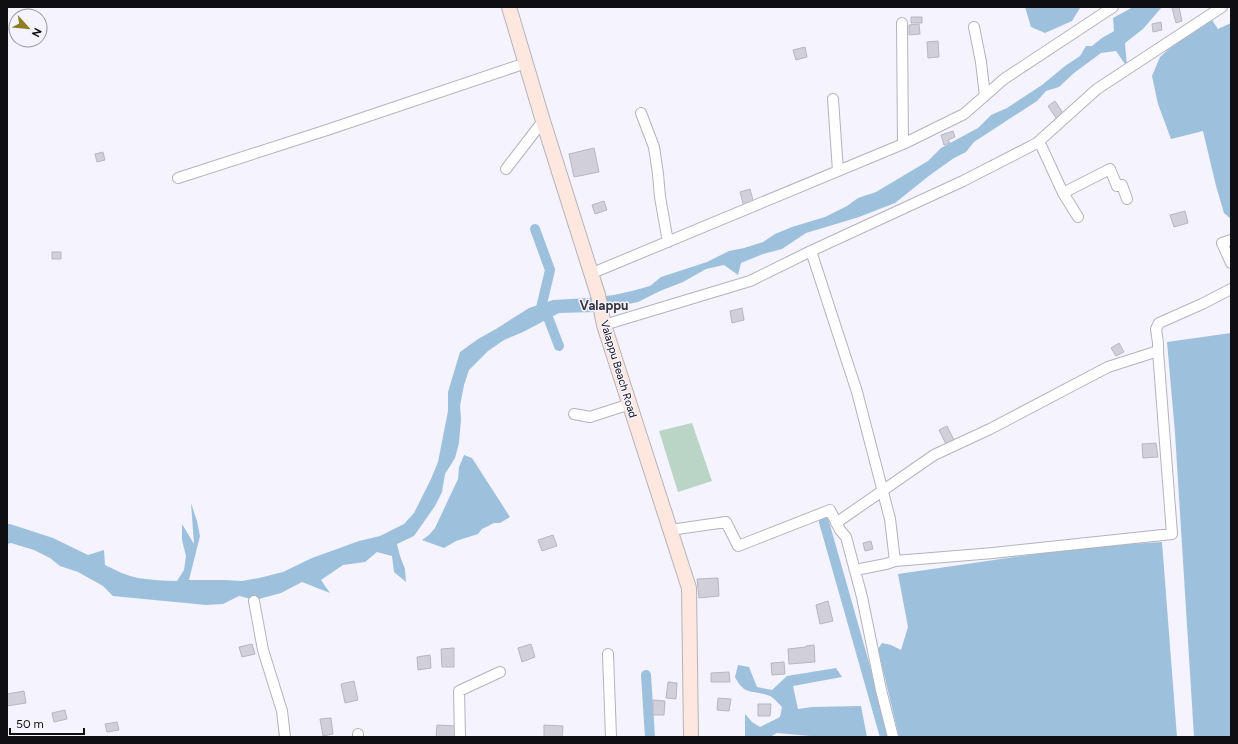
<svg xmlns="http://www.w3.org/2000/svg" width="1238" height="744" font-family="Figtree,sans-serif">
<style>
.green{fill:#bad5c6}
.water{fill:#9dc1dd}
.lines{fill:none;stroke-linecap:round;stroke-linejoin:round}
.canal{stroke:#9dc1dd;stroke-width:10}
.building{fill:#d1d0da;stroke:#b8b7c1}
.minor-casing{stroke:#b4b3bd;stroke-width:12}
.secondary-casing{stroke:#b4b3bd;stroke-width:16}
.minor{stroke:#fff;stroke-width:10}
.secondary{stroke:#fee7df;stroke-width:14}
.labels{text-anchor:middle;stroke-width:3;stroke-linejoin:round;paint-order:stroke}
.street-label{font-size:11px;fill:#0f0e12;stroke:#f4f3fe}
.quarter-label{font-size:13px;font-weight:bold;fill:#393840;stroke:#f4f3fe}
</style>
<rect width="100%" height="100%" fill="#f4f3fe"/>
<path class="green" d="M 692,423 L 712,481 L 678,492 L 659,431 Z"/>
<path class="water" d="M 1025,7 L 1080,7 L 1080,8 L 1072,21 L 1045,33 L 1031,27 Z
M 1133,7 L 1162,7 L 1143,29 L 1125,43 L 1127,67 L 1116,51 L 1101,53 L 1074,73 L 1059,87 L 1046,91 L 1037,101 L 974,142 L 966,152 L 954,158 L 930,175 L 895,203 L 859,217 L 806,233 L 782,249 L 763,254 L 741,263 L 738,275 L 724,265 L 706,269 L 683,282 L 660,291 L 638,302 L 610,308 L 595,312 L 559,313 L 523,332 L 504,340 L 488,351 L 469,370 L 464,385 L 460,406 L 461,419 L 459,443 L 455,458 L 445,474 L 442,492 L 435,506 L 414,536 L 397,544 L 400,556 L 405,569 L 406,582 L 394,572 L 392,556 L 377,552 L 365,562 L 343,565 L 321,580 L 330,593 L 302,582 L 281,593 L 255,600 L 239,596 L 223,604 L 206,605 L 113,596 L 103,586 L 78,572 L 60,566 L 50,558 L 34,550 L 11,543 L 7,544 L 7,524 L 10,524 L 53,538 L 88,555 L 104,550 L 105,565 C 115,570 127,576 138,578 C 151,580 164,581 177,581 L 184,570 L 186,556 L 182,540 L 182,524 L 194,544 L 191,503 L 197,521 L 200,536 L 189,580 L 224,580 L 242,581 L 259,578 L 283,572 L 312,558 L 359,541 L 380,536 L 404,524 L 414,513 L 431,479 L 438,462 L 448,411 L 448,392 L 460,352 L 478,339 L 496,329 L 529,308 L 553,300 L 589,298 L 614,295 L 632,291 L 650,286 L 661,277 L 707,262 L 729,251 L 744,248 L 763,242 L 775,234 L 792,227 L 825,217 L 847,206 L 858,198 L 876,192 L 928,161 L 941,148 L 978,128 L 991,115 L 1007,108 L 1042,85 L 1065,66 L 1080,56 L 1086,46 L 1092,46 L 1102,38 L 1114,31 L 1113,18 Z
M 1210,17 L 1218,29 L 1231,23 L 1231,219 L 1224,213 L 1216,186 L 1203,131 L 1171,139 L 1158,104 L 1152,76 L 1160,57 L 1171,47 Z
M 1231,333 L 1231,737 L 1194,737 L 1175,433 L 1167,342 Z
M 464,455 L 472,458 L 510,517 L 500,523 L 494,523 L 482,529 L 478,534 L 456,541 L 444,548 L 422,540 L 429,535 L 435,528 L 458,479 L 459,467 Z
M 1162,542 L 1177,737 L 899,737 L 878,649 L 882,643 L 891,645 L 901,650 L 908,627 L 898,574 L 1084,547 Z
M 738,665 L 749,667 L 757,687 L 772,690 L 787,676 L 836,668 L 842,677 L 793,686 L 798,709 L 812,707 L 861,706 L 867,737 L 810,737 L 810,736 L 777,733 L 770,737 L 745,737 L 745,714 L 752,722 L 760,727 L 780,717 L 782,707 C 779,704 774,698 770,696 C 753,689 745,697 735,677 Z"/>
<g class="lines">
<path class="canal" d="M 535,229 L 550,270 L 541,308 L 535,313
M 544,307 L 559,346
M 824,522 L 885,737
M 646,675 L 650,737"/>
</g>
<path class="building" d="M 1176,7 L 1179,7 L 1182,21 L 1176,23 L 1172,8 Z
M 911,17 L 922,17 L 922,23 L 911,23 Z
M 1161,22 L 1162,30 L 1153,32 L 1152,24 Z
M 919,24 L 920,34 L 909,35 L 909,25 Z
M 938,41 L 939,57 L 928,58 L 927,42 Z
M 805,47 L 807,57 L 796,60 L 793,50 Z
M 1055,101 L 1065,116 L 1058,121 L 1048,106 Z
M 953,131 L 955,137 L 948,140 L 950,143 L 944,145 L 941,135 Z
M 594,148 L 599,172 L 574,177 L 569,154 Z
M 103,152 L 105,160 L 97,162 L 95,154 Z
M 750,189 L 754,204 L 744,207 L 740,192 Z
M 604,201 L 607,210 L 595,214 L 592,205 Z
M 1185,211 L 1188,223 L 1174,227 L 1170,215 Z
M 52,252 L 61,252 L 61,259 L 52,259 Z
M 742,308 L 744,320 L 732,323 L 730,311 Z
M 1119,343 L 1124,352 L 1116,356 L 1111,348 Z
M 947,426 L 954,440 L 946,444 L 939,430 Z
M 1156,443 L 1158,457 L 1143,458 L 1142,444 Z
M 553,535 L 557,546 L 542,551 L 538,540 Z
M 871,541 L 873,549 L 865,551 L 863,543 Z
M 718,578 L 719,596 L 699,598 L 697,579 Z
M 828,601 L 833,621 L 820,624 L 816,605 Z
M 252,644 L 255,654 L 242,657 L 239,647 Z
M 531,644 L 535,657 L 522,662 L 518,648 Z
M 814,645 L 815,662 L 789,664 L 788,649 L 806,647 L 806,646 Z
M 454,648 L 454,667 L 442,667 L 441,649 Z
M 430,655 L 431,668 L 418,670 L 417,657 Z
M 784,662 L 785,674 L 772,675 L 771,663 Z
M 729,672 L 730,682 L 711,682 L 711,673 Z
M 354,681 L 358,700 L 345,703 L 341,684 Z
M 668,682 L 677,683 L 676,699 L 666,698 Z
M 24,691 L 26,703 L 7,706 L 7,694 Z
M 718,698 L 731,699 L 729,711 L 717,710 Z
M 653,700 L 665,701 L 664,715 L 653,715 Z
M 758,704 L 771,704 L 770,716 L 758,716 Z
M 65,710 L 67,719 L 54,722 L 52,713 Z
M 331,718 L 333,734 L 323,736 L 320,719 Z
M 117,722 L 119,730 L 107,732 L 105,724 Z
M 437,725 L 456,726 L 455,737 L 436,737 Z
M 544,725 L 563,726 L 562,737 L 544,737 Z"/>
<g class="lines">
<defs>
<path id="minor" d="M 902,23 L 903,144
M 974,27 L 981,62 L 985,96
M 833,99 L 838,171
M 641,113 L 654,147 L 658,174 L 660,197 L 668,242
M 1039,141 L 1063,193 L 1110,169 L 1117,186 L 1122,185 L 1127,199
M 506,169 L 543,121
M 178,178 L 327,130 L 526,63
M 1063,193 L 1078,217
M 1231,240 L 1222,243 L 1231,263
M 811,251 L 857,392 L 890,519 L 895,561 L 993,553 L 1172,534 L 1158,351 L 1108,367 L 990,429 L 934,455 L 836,523
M 590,274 L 903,144 L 964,114 L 1004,79 L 1113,7
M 604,325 L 750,281 L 811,251 L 963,181 L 1037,143 L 1097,89 L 1222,7
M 1158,351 L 1158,343 L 1156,329 L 1159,323 L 1202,304 L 1231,289
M 574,414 L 590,417 L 630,404
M 670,530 L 726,522 L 738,546 L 830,510 L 840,530 L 846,537 L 862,597 L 881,690 L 893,737
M 855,570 L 886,564 L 895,561
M 254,601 L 263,650 L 282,711 L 285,737
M 608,654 L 611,737
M 358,734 L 358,737
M 460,737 L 459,691 L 500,672"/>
<path id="secondary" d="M 509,7 L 543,121 L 598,295 L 604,325 L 689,588 L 691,737"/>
</defs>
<use href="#minor" class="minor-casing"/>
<use href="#secondary" class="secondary-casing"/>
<use href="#minor" class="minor"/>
<use href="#secondary" class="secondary"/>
</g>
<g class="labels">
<g class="street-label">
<text transform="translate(619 369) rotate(73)" y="4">Valappu Beach Road</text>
</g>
<g class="quarter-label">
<text x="604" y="310">Valappu</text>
</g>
</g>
<rect width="1238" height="744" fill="none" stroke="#0f0e12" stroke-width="16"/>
<g transform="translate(28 28) rotate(117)"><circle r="19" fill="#f4f3fe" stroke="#9897a0"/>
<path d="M0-3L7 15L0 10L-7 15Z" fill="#8d7e24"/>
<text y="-6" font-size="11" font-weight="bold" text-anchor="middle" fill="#0f0e12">N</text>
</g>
<path d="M10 728v6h74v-6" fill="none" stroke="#0f0e12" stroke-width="2"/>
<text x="16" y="728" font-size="12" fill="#0f0e12" stroke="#f4f3fe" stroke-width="3" paint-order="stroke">50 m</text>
</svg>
